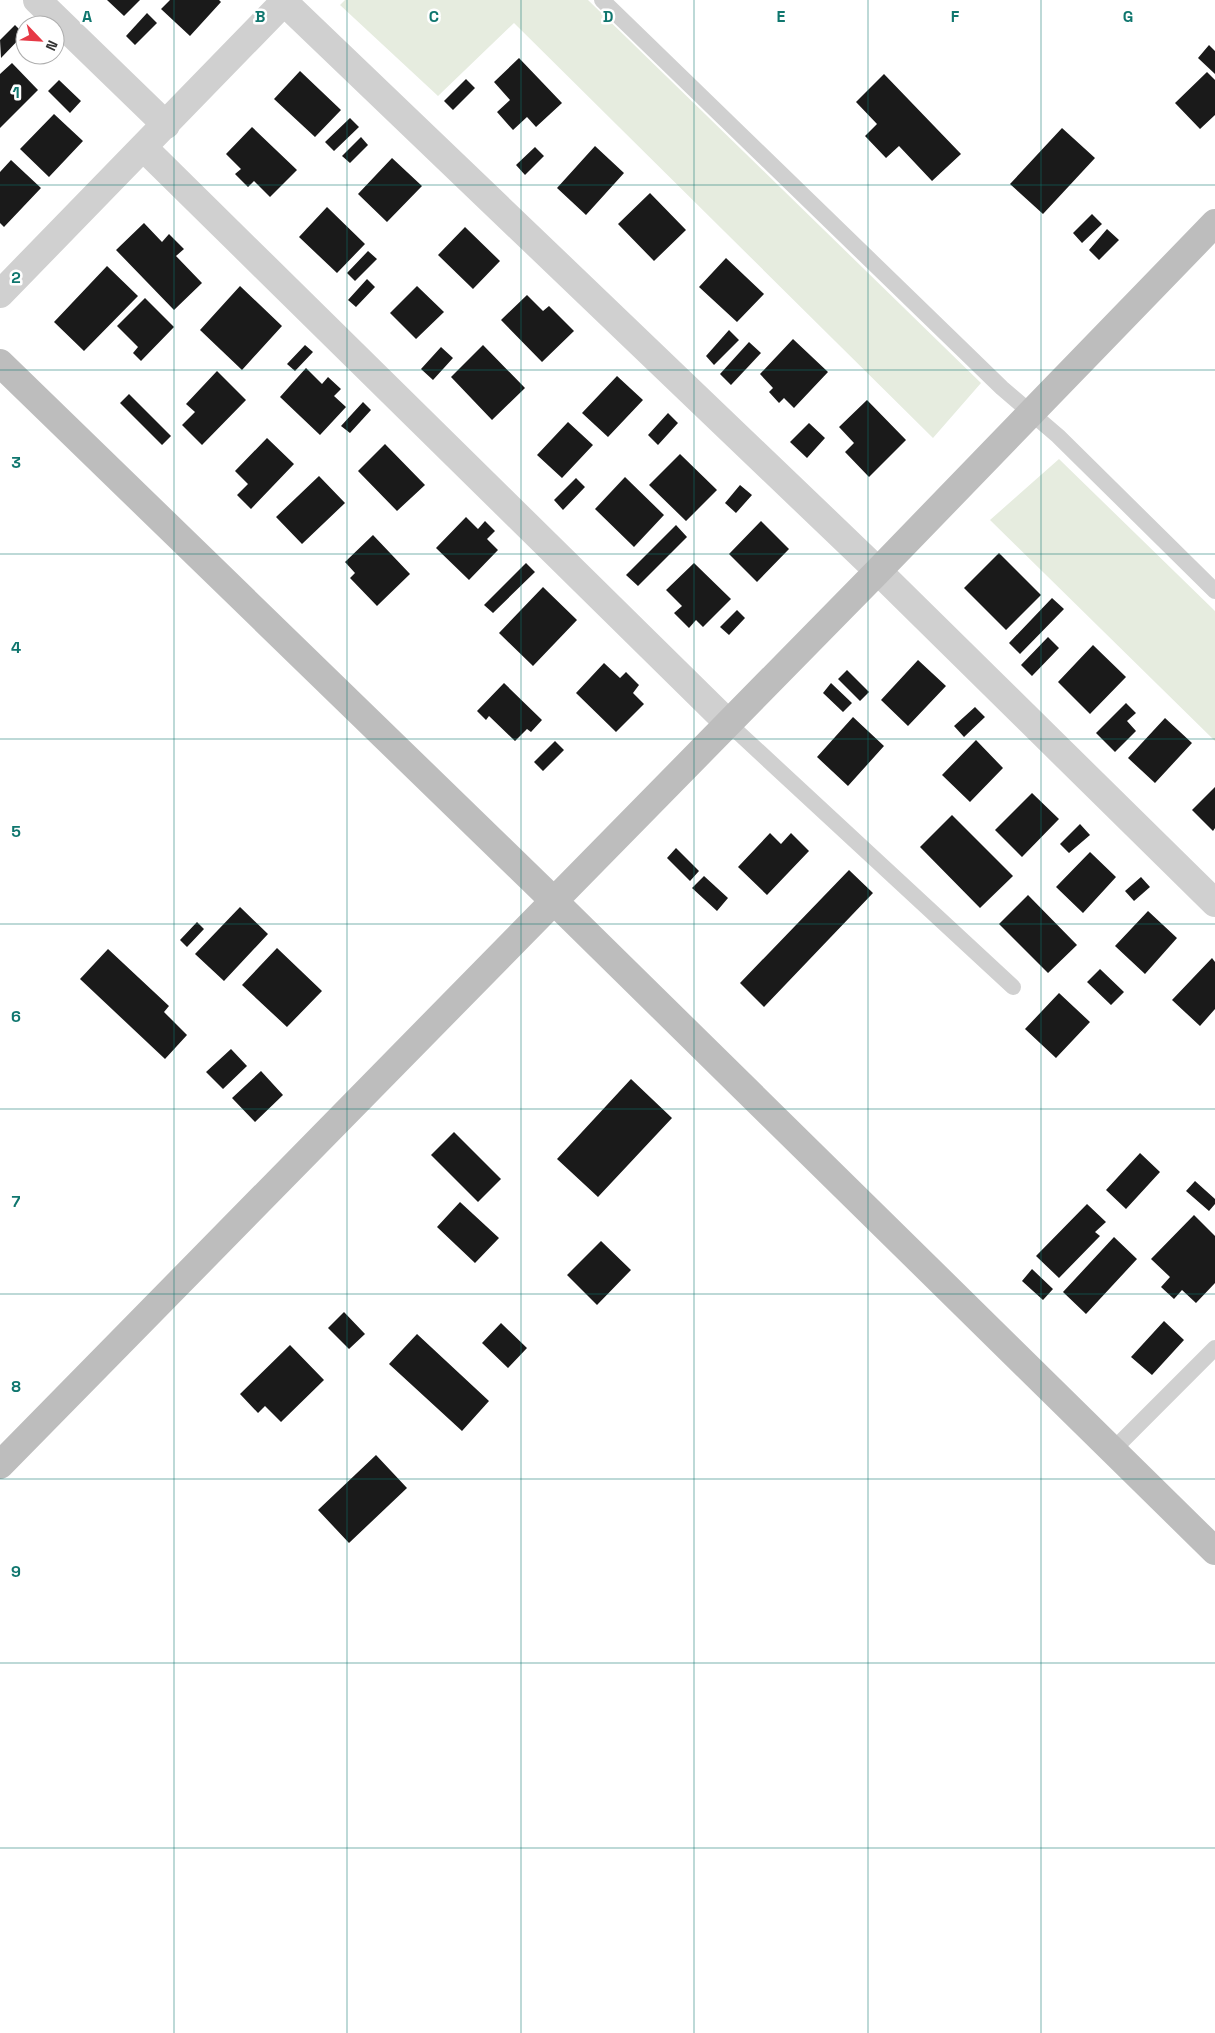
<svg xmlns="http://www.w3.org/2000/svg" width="1215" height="2033" font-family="'Space Grotesk',sans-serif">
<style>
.green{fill:#e6ecdf}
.building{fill:#1a1a1a}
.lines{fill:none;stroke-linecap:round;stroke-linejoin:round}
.lane{stroke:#d0d0d0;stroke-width:16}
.street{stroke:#d0d0d0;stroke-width:28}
.secondary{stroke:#bdbdbd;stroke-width:28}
.grid{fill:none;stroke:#0f766e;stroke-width:1;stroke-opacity:0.55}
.grid-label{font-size:16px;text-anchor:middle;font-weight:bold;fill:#0f766e;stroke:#fff;stroke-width:5;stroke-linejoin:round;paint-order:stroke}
</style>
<rect width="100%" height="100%" fill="#fff"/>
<path class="green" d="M 345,0 L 588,0 L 981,383 L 933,438 L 514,23 L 438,96 L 340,5 Z
M 1059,459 L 1215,611 L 1215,741 L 990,520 Z"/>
<path class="building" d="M 107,0 L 140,0 L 124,16 Z
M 170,0 L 219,0 L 221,2 L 190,36 L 161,9 Z
M 147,13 L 157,23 L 135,45 L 126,36 Z
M 15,25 L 24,34 L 1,58 L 0,40 Z
M 1209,45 L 1215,51 L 1215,74 L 1198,58 Z
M 519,58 L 562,103 L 536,127 L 527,117 L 513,130 L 497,112 L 510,100 L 494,82 Z
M 12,63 L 38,90 L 0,128 L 0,74 Z
M 300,71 L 341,110 L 315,137 L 274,99 Z
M 1207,72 L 1215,80 L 1215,115 L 1200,129 L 1175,103 Z
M 884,74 L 961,154 L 932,181 L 899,146 L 886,158 L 865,136 L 877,124 L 856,102 Z
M 466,79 L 475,88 L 453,110 L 444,101 Z
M 59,80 L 81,101 L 70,113 L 48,91 Z
M 54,114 L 83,141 L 49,177 L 20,149 Z
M 350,118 L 359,127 L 334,151 L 325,142 Z
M 252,127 L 297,170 L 270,197 L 254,181 L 248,187 L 235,174 L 241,169 L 226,154 Z
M 1062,128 L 1095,158 L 1043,214 L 1010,184 Z
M 361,137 L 368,145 L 350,163 L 342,156 Z
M 595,146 L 624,173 L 586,215 L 557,188 Z
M 535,147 L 544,156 L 525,175 L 516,165 Z
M 392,158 L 422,186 L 387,222 L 358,194 Z
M 11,160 L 41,188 L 4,227 L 0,223 L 0,172 Z
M 650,193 L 686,230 L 654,261 L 618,224 Z
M 327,207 L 365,244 L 337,273 L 299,237 Z
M 1092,214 L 1102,224 L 1082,243 L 1073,233 Z
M 144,223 L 162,242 L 169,234 L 184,249 L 176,256 L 202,283 L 174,310 L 116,250 Z
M 465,227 L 500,261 L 473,289 L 438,255 Z
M 1107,229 L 1119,240 L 1099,260 L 1089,250 Z
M 368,251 L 377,259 L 355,281 L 347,273 Z
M 726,258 L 764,294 L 737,322 L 699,287 Z
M 107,266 L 138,296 L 84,351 L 54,322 Z
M 367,279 L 375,287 L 356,307 L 348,300 Z
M 240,286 L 282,326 L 242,370 L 200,330 Z
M 417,286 L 444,312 L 416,339 L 390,313 Z
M 527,295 L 543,311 L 549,306 L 574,331 L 542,362 L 501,320 Z
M 145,298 L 174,327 L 141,361 L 133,353 L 138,347 L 117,326 Z
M 729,330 L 739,340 L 714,365 L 706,356 Z
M 793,339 L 828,372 L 794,408 L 784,398 L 779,403 L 769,392 L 773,388 L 760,374 Z
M 749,342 L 761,353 L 731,385 L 720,374 Z
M 305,345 L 313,352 L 295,371 L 287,364 Z
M 483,345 L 525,388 L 492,420 L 451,377 Z
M 441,347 L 453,358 L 433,380 L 421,369 Z
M 306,368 L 322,384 L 328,377 L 341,389 L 334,396 L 346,407 L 320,435 L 280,397 Z
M 217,371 L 246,400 L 202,445 L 182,425 L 195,412 L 186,404 Z
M 617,376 L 643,400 L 608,437 L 582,413 Z
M 129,394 L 171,436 L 162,445 L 120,403 Z
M 867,400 L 906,440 L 869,477 L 845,452 L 854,443 L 839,427 Z
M 363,402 L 371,410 L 350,433 L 341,426 Z
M 668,413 L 678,423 L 658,445 L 648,435 Z
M 568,422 L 593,445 L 562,478 L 537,455 Z
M 809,423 L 825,438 L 807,458 L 790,442 Z
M 267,438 L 294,464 L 251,509 L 237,495 L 248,484 L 235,471 Z
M 385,444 L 425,485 L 397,511 L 358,471 Z
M 680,454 L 717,490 L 686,521 L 649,485 Z
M 319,476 L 345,503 L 302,544 L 276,517 Z
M 625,477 L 664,515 L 634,547 L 595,509 Z
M 576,478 L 585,487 L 563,510 L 554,500 Z
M 740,485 L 752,495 L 736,513 L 725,503 Z
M 466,517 L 478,529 L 485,521 L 495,531 L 487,539 L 498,550 L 469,580 L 436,548 Z
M 761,521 L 789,549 L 757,582 L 729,554 Z
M 676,525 L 687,537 L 638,586 L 626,575 Z
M 373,535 L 410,574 L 377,606 L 350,578 L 355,573 L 345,562 Z
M 999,553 L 1041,595 L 1006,630 L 964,588 Z
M 526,563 L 535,572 L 493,613 L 484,605 Z
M 694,563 L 731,599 L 703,627 L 696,620 L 689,628 L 674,613 L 682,606 L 666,590 Z
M 543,587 L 577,620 L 533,666 L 499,633 Z
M 1052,598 L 1064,609 L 1020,654 L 1009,643 Z
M 737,610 L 745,618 L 729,635 L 720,627 Z
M 1048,637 L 1059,648 L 1032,676 L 1021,665 Z
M 1093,645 L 1126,677 L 1090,714 L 1058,682 Z
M 918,660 L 946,686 L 908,726 L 881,700 Z
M 604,663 L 620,678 L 626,672 L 639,685 L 633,693 L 644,704 L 616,732 L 576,693 Z
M 847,670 L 869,692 L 860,701 L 838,679 Z
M 504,683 L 542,720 L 531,732 L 527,729 L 515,741 L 489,716 L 486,720 L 477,711 Z
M 831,683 L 852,703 L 843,712 L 823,693 Z
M 1126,703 L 1136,713 L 1127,721 L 1136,731 L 1115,752 L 1096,733 Z
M 975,707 L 985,717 L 964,737 L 954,726 Z
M 853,717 L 884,746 L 848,786 L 817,757 Z
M 1165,718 L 1192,743 L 1155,783 L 1128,758 Z
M 976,740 L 1003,768 L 970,802 L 942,775 Z
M 555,741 L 564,750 L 543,771 L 534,762 Z
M 1215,787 L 1215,828 L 1213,831 L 1192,810 Z
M 1032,793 L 1059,819 L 1022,857 L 995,830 Z
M 952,815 L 1013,876 L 980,908 L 920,847 Z
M 1080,824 L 1090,835 L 1069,853 L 1060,844 Z
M 770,833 L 781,844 L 791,833 L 809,851 L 767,895 L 738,867 Z
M 676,848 L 699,871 L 690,881 L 667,858 Z
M 1090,852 L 1116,877 L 1083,913 L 1056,887 Z
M 849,870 L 873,893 L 764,1007 L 740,983 Z
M 704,876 L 728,898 L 717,911 L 692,888 Z
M 1141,877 L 1150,887 L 1134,901 L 1125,891 Z
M 1028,895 L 1077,945 L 1048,973 L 999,924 Z
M 240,907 L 268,934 L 224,981 L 195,954 Z
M 1148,911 L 1177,938 L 1145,974 L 1115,946 Z
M 197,922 L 204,929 L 187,947 L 180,940 Z
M 277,948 L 322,991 L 287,1027 L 242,985 Z
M 108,949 L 169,1006 L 164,1012 L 187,1035 L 165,1059 L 80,979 Z
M 1212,958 L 1215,962 L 1215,1009 L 1200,1026 L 1172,1000 Z
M 1100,969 L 1124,992 L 1111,1005 L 1087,982 Z
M 1059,993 L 1090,1022 L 1056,1058 L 1025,1029 Z
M 231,1049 L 247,1066 L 223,1089 L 206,1072 Z
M 261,1071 L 283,1095 L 255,1122 L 232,1098 Z
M 631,1079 L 672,1118 L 598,1197 L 557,1159 Z
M 454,1132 L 501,1179 L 478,1202 L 431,1155 Z
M 1140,1153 L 1160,1172 L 1126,1209 L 1106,1190 Z
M 1195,1181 L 1215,1199 L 1215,1204 L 1209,1211 L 1186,1191 Z
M 460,1202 L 499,1238 L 475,1263 L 437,1227 Z
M 1087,1204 L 1106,1222 L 1095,1232 L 1100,1236 L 1059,1278 L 1036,1256 Z
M 1194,1215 L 1215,1236 L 1215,1283 L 1196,1303 L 1182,1290 L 1174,1299 L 1161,1287 L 1170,1277 L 1151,1259 Z
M 1114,1237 L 1137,1259 L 1086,1314 L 1063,1292 Z
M 601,1241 L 631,1270 L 597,1305 L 567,1275 Z
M 1032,1269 L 1053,1289 L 1043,1300 L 1022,1281 Z
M 344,1312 L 365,1334 L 349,1349 L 328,1328 Z
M 1164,1321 L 1184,1340 L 1152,1375 L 1131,1357 Z
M 501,1323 L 527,1348 L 508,1368 L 482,1343 Z
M 417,1334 L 489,1401 L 462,1431 L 389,1364 Z
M 290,1345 L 324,1380 L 281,1422 L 265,1406 L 258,1413 L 240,1394 Z
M 376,1455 L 407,1488 L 349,1543 L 318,1510 Z"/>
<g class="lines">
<path class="lane" d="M 602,0 L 1002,388 L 1058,436 L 1215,591
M 728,723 L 1013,987
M 1113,1450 L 1215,1348"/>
<path class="street" d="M 37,0 L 166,125
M 144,148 L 728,723
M 0,294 L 284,2 L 878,571 L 1215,903"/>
<path class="secondary" d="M 0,363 L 553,900 L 1215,1551
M 0,1465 L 878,571 L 1215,223"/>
</g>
<path class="grid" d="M 174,0 L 174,2033M 347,0 L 347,2033M 521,0 L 521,2033M 694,0 L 694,2033M 868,0 L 868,2033M 1041,0 L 1041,2033M 0,185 L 1215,185M 0,370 L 1215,370M 0,554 L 1215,554M 0,739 L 1215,739M 0,924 L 1215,924M 0,1109 L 1215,1109M 0,1294 L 1215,1294M 0,1479 L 1215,1479M 0,1663 L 1215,1663M 0,1848 L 1215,1848"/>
<g class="grid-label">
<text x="87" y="22">A</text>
<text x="260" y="22">B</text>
<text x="434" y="22">C</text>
<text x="608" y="22">D</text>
<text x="781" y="22">E</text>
<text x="955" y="22">F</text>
<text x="1128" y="22">G</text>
<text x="16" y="98">1</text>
<text x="16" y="283">2</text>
<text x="16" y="468">3</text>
<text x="16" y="653">4</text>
<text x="16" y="837">5</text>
<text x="16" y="1022">6</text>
<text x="16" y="1207">7</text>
<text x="16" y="1392">8</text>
<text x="16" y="1577">9</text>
</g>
<g transform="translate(40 40) rotate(115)"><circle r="24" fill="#ffffff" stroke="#adadad"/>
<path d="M0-4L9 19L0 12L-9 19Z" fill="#e63946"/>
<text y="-8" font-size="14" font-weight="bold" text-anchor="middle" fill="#333333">N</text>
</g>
</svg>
